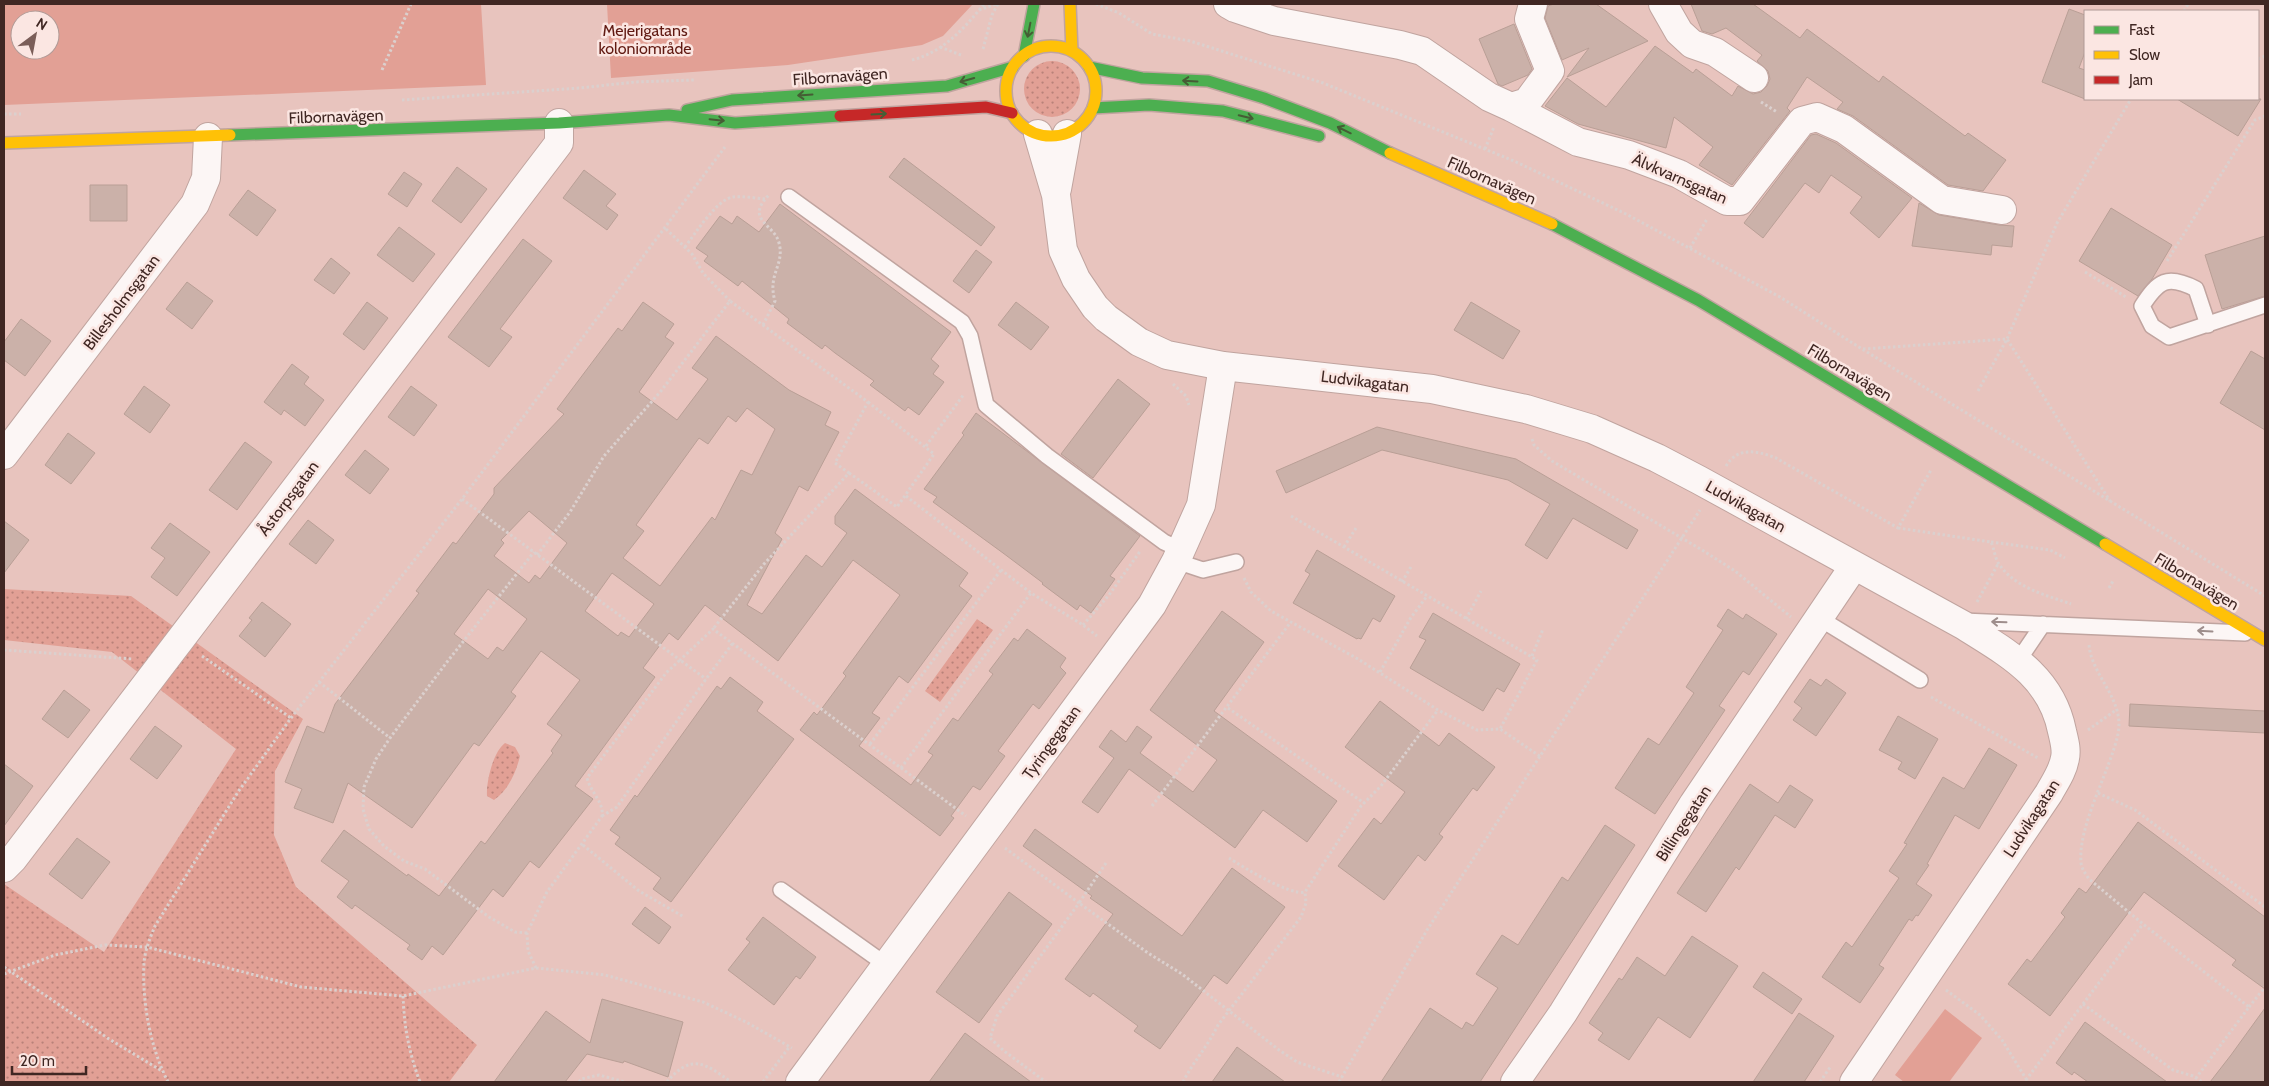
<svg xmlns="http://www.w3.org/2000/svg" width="2269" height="1086" font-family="Cabin,sans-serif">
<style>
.grass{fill:url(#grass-dots)}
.garden{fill:#e2a095;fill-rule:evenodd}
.building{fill:#cbb1a9;stroke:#b99f96;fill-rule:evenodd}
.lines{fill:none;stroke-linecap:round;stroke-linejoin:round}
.lane-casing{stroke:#c0a49f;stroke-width:18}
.street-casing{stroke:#c0a49f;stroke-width:30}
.fast-casing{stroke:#c0a49f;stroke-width:14}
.slow-casing{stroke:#c0a49f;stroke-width:14}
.jam-casing{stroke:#c0a49f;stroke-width:14}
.path{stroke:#dbd0ce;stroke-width:3;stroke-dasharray:2.5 2.5;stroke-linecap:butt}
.lane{stroke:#fcf6f5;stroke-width:15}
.street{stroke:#fcf6f5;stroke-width:28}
.fast{stroke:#4caf50;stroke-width:11}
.slow{stroke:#ffc107;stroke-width:11}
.jam{stroke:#c62828;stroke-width:11}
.oneway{stroke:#455d35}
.oneway2{stroke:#9e8e8c}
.labels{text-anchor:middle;stroke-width:5;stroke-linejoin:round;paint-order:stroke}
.park-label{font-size:16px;fill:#601911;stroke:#fbe6e2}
.street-label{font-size:16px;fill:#402723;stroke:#fbe6e2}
</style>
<defs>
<pattern id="grass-dots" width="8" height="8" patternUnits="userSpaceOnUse" patternTransform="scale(1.25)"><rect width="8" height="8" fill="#e2a095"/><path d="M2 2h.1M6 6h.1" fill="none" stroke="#b98279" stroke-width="1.8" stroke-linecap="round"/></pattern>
</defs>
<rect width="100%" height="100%" fill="#e8c4be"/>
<path class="grass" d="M1024 89a28 28 0 1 1 56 0a28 28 0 1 1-56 0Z
M 4,589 L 131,596 L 303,719 L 275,771 L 274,835 L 296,887 L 477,1045 L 449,1082 L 4,1082 L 4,884 L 104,952 L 236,749 L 112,652 L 4,640 Z
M 977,619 L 993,630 L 940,702 L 925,691 Z
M 505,743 L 515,747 L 520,756 C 516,773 508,790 494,800 L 487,796 C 486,782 493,752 505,743 Z"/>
<path class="garden" d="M 4,4 L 481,4 L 486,85 L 4,105 ZM 20,20 L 50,20 L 50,50 L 20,50 Z
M 607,4 L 973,4 L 943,36 L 922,45 L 788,65 L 611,78 Z
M 1945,1009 L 1982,1038 L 1949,1082 L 1904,1082 L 1895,1075 Z"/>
<path class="building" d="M 1554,4 L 1596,4 L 1648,41 L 1567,77 L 1589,48 L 1562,60 L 1545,18 L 1548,6 Z
M 1691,4 L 1753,4 L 1800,38 L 1807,29 L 1879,82 L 1883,76 L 1965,136 L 1968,133 L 2006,160 L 1983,191 L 1948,185 L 1853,116 L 1837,109 L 1843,102 L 1807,77 L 1787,108 L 1790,111 L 1732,185 L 1699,165 L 1713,147 L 1674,117 L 1666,148 L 1578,124 L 1545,106 L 1567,78 L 1606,107 L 1655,46 L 1693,73 L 1696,69 L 1732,96 L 1738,86 L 1753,94 L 1761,92 L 1767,86 L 1770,79 L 1768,71 L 1757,61 L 1762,55 L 1726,28 L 1712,34 L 1702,31 Z
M 2069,9 L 2085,15 L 2085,52 L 2079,68 L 2085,70 L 2085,99 L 2042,82 Z
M 1514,24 L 1532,69 L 1528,75 L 1502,86 L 1498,84 L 1479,39 Z
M 2177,99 L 2261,99 L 2238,136 Z
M 1816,134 L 1836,143 L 1912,198 L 1879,238 L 1850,213 L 1862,197 L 1831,175 L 1819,193 L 1805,183 L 1763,238 L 1744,223 L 1811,135 Z
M 904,158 L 995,227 L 981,246 L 889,177 Z
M 457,167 L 487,189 L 461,223 L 432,201 Z
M 584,170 L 616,194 L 606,206 L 618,215 L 607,230 L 563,198 Z
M 404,172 L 422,184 L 407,207 L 388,194 Z
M 90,185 L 127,185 L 127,221 L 90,221 Z
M 248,190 L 276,210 L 257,236 L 229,215 Z
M 1919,203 L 1939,215 L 1999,225 L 2014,226 L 2012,247 L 1992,245 L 1991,255 L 1912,246 Z
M 780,204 L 951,332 L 931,359 L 939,366 L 933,374 L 944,382 L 919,415 L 908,407 L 905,411 L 870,385 L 874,381 L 835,353 L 825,345 L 822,349 L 787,323 L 789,319 L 742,281 L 738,286 L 704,261 L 708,256 L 696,248 L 720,216 L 732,224 L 737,216 L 759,232 Z
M 2111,208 L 2172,245 L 2152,279 L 2138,296 L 2079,261 Z
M 399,227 L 435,254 L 413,282 L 377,255 Z
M 2265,236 L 2265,296 L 2222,309 L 2205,255 Z
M 523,239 L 552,261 L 500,329 L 512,337 L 489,367 L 448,337 Z
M 976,250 L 992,262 L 969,293 L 953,281 Z
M 331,258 L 350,273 L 334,294 L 314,280 Z
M 187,282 L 213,301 L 192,329 L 166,309 Z
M 367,302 L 388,318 L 364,350 L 343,334 Z
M 643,302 L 674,324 L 665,337 L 674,343 L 639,392 L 677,420 L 708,379 L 692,368 L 716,336 L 789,390 L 831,412 L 825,425 L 839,432 L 808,491 L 799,486 L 789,506 L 775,533 L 782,539 L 747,605 L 762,614 L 806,555 L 822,567 L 847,533 L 835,524 L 835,516 L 855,489 L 968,573 L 959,586 L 972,596 L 908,683 L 899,676 L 872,713 L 880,718 L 859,746 L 911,785 L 933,755 L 928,752 L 953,718 L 958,721 L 993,674 L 989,671 L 1014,638 L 1018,641 L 1027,629 L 1066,658 L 1060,667 L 1066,673 L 1039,709 L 1033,704 L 998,751 L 1005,756 L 980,790 L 973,786 L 951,816 L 954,818 L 940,836 L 800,730 L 814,712 L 817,715 L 846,676 L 843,673 L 900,595 L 853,560 L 778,661 L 705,605 L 678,640 L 669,633 L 643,668 L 655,677 L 575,786 L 593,799 L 539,868 L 530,861 L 503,897 L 493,889 L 443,955 L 432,946 L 422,960 L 407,949 L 410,945 L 355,905 L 352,909 L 337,897 L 349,881 L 321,861 L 344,830 L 407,876 L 408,874 L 439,896 L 481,841 L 485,844 L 553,753 L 551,751 L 562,735 L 547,724 L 580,680 L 541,651 L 511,692 L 516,696 L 505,711 L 479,746 L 474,743 L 412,828 L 348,783 L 333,823 L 294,808 L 302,789 L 285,782 L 307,726 L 324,733 L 335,704 L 419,593 L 416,591 L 453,542 L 456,544 L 494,494 L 494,488 L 564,414 L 557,409 L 618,328 L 622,331 ZM 747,408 L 775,429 L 752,475 L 741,470 L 715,520 L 712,517 L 660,586 L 623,558 L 644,531 L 636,525 L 699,438 L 708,444 L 728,416 L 736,422 ZM 529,511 L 567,543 L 540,579 L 535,575 L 529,583 L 494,556 L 504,543 L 501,540 ZM 612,573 L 654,604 L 629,637 L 621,632 L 618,636 L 585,611 ZM 488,589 L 527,619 L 503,651 L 497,647 L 488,659 L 454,634 Z
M 1016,302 L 1049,327 L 1031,350 L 998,325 Z
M 1471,302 L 1520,331 L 1503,359 L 1454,330 Z
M 21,319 L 51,341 L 25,376 L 4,360 L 4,342 Z
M 2251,351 L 2265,359 L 2265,430 L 2220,403 Z
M 292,364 L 309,377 L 304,384 L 324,400 L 305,426 L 284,410 L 281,415 L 264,402 Z
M 1118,379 L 1150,404 L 1093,478 L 1061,454 Z
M 144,386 L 170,405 L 150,433 L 124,414 Z
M 411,386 L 437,405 L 414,436 L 388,417 Z
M 976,413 L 1140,536 L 1110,576 L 1115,579 L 1091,613 L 1080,605 L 1077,610 L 1042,584 L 1043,583 L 1003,553 L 933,502 L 937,497 L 924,489 L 964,435 L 962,433 Z
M 1377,427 L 1516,459 L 1638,530 L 1627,549 L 1573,518 L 1547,559 L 1525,545 L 1550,504 L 1508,480 L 1382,450 L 1286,493 L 1276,471 Z
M 68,433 L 95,453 L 71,484 L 45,465 Z
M 245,442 L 272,462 L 237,510 L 209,490 Z
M 365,450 L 389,469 L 370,494 L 345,475 Z
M 308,520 L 334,540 L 316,564 L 289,544 Z
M 4,521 L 29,540 L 4,573 Z
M 170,523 L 210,552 L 177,596 L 151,577 L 165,558 L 151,548 Z
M 1317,550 L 1395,596 L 1380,622 L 1373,618 L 1361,639 L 1358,638 L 1357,639 L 1293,603 L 1310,574 L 1305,571 Z
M 262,602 L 291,624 L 265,657 L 239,636 L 252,620 L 249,618 Z
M 1728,609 L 1743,619 L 1746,614 L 1777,634 L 1749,675 L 1743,671 L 1719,706 L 1725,710 L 1655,814 L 1615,788 L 1648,738 L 1659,745 L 1694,693 L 1686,687 L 1723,630 L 1717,626 Z
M 1222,611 L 1264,642 L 1214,711 L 1337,801 L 1307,842 L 1263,810 L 1235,848 L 1129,769 L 1098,813 L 1082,802 L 1114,758 L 1099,747 L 1111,730 L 1126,742 L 1137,726 L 1152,737 L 1140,753 L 1193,792 L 1217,760 L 1150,710 Z
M 1433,613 L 1520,664 L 1504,692 L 1497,688 L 1483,711 L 1410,668 L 1426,640 L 1419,637 Z
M 730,677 L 763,702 L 757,711 L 794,739 L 671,902 L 653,889 L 661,878 L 615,844 L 620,837 L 610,830 L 635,795 L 637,797 L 717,686 L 721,689 Z
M 1810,679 L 1821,686 L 1826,679 L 1846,693 L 1816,736 L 1793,720 L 1802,708 L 1794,702 Z
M 64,690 L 90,710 L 68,738 L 42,719 Z
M 1380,701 L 1439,746 L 1449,733 L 1495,767 L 1477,791 L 1473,788 L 1439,834 L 1443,837 L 1425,861 L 1418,855 L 1384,900 L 1338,866 L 1374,818 L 1381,824 L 1405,792 L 1345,747 Z
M 2130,704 L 2265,711 L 2265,733 L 2129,726 Z
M 1898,716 L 1938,739 L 1915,779 L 1898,769 L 1902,762 L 1879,750 Z
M 155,726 L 182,746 L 157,779 L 130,759 Z
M 1989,748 L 2017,765 L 1979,829 L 1955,815 L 1927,864 L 1929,865 L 1916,884 L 1932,895 L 1918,916 L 1916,915 L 1912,921 L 1909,919 L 1879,965 L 1884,968 L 1860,1003 L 1822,977 L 1846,942 L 1852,947 L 1899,878 L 1889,871 L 1907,844 L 1904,843 L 1943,777 L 1964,789 Z
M 4,764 L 33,786 L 4,826 Z
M 1750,784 L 1778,803 L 1790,785 L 1813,800 L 1795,828 L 1775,815 L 1739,870 L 1736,867 L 1706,912 L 1677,893 Z
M 2138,822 L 2265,917 L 2265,989 L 2232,965 L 2236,960 L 2144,892 L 2050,1016 L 2008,984 L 2027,959 L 2031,962 L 2065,917 L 2061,913 L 2079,888 L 2086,893 Z
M 1605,825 L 1635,845 L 1480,1082 L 1381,1082 L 1430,1008 L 1462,1029 L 1466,1022 L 1473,1026 L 1498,988 L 1476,974 L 1502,935 L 1518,945 L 1562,877 L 1568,881 Z
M 1035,829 L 1182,936 L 1232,868 L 1285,907 L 1227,984 L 1214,975 L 1160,1049 L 1134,1031 L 1138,1026 L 1093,993 L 1090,997 L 1065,979 L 1113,914 L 1090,898 L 1092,896 L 1023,846 Z
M 77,838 L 110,862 L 82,899 L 49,874 Z
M 1009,892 L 1052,924 L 979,1023 L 936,992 Z
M 645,907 L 671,927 L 659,944 L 632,924 Z
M 763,917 L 816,957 L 800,979 L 796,976 L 774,1005 L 728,970 L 750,942 L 746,939 Z
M 1692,936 L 1738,966 L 1690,1038 L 1658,1017 L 1629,1060 L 1598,1040 L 1603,1033 L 1589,1023 L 1619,978 L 1622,980 L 1637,957 L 1665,976 Z
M 1763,972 L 1802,999 L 1792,1014 L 1753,987 Z
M 602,999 L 683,1022 L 668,1077 L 624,1061 L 623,1063 L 587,1054 L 565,1082 L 494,1082 L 546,1011 L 590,1043 Z
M 2265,1008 L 2265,1082 L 2210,1082 L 2231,1055 Z
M 1799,1013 L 1834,1036 L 1804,1082 L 1753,1082 Z
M 2085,1022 L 2104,1036 L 2167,1082 L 2088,1082 L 2074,1072 L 2072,1075 L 2056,1063 Z
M 965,1033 L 985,1048 L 1031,1082 L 929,1082 Z
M 1237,1047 L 1285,1082 L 1212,1082 Z"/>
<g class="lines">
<defs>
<path id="lane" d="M 789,197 L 962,322 L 970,336 L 986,405 L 1047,456 L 1164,542 L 1181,550
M 2208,325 L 2196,289 C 2167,274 2158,281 2142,306 L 2152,326 L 2169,337 L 2265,305
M 1176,561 L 1203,570 L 1236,562
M 1819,618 L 1920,680
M 1963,621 L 2245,633
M 2018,661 L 2043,624
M 781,890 L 885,964"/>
<path id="street" d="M 1228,4 L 1235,8 L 1274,21 L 1400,45 L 1422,51 L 1489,97 L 1511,107 L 1527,102 L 1550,71 L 1529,19 L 1533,4
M 1663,4 L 1679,32 L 1692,44 L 1715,52 L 1754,78
M 1511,107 L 1578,142 L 1629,155 L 1679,174 L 1727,201 L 1740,201 L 1802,121 L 1817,117 L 1844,129 L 1942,200 L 2002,210
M 1038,134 L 1056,195 L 1063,250 L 1076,279 L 1095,307 L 1106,318 L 1139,342 L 1167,355 L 1223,366 L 1432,389 L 1526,409 L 1592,429 L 1657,458 L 1699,480 L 1963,625 C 2007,653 2051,675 2062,731 C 2064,740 2067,749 2065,758 C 2063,771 2055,782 2049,793 L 1854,1082
M 1057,189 L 1067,134
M 4,455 L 195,204 L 206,178 L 208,137
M 4,868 L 13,859 L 559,143 L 559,123
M 800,1082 L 1152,605 L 1176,561 L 1201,505 L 1223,366
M 1515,1082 L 1563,1013 L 1694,803 L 1854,566"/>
<path id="fast" d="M 1024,56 L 1034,4
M 1089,67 L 1142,78 L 1208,81 L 1264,98 L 1330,123 L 1390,153
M 1093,108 L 1149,105 L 1223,111 L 1319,136
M 687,110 L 732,100 L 947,86 L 1013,67
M 230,135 L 559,123 L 669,115 L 735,123 L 840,116
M 1552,224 L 1698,300 L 2105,544"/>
<path id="slow" d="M 1070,4 L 1072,51
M1006 91a45 45 0 1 1 90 0a45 45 0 1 1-90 0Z
M 4,143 L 230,135
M 1390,153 L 1552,224
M 2105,544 L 2265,640"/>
<path id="jam" d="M 840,116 L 986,107 L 1012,113"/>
</defs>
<use href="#lane" class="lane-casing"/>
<use href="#street" class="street-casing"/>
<use href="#fast" class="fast-casing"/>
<use href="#slow" class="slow-casing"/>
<use href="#jam" class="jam-casing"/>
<path class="path" d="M 1096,4 L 1119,13 L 1152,34 L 1190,41 L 1323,83 L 1514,161 L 1626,214 L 1780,297 L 1862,349 L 2265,596
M 979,10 L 996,4
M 2184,11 L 2188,4
M 940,47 L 961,55
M 983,49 L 992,15 L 998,4
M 2258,59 L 2265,56
M 912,60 C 943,52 964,29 984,4
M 382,70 L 411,4
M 402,100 L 580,88 L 635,82 L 694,80
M 1761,102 L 1777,112
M 4,114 L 21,114
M 1485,149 L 1494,127
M 666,229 L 692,254 L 703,273 L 730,301
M 685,247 C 695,234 717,199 733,197 C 743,196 755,198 765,199
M 1690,248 L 1707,219
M 2167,261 L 2255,120 L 2265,116
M 2085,272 L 2126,297
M 763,325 L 775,301 C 767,274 785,265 779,243 C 775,224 743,220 770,194
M 1863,349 L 2007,339 L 2110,501
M 1173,384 L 1186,396 L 1189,405
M 1978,391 L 2007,339 L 2057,223 L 2131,99
M 1532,439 L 1534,445 L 1552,461 L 1702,550 L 1735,571 L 1791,617
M 926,446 L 964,394
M 1726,466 C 1738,446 1758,451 1776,458 L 1898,528 L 1931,470
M 849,473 L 897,507 L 934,454 L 868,402
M 906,496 L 1031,593 L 1083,625 L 1097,636
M 462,499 L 680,660 L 713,629 L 966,816
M 1291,516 L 1537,660 L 1500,729
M 1898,528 L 1991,542 C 1994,548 1995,559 1999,564 C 2015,588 2046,595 2071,604
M 1991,542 L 2050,550 L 2065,558
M 1344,547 L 1356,528
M 537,555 L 570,512 L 604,456 L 661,391 L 730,301 L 868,402 L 835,463 L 849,473 L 764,564 L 713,629
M 1244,578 L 1251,592 L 1271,611 L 1358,659 L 1438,710 L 1477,730 L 1500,729 L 1541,757
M 1402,582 L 1412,565
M 2109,588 L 2113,581
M 1977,602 L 1998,564
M 1466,619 L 1481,591
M 1083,625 L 1109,595 L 1141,550
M 2089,645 C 2092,677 2125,699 2118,734 C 2110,771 2078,825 2081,862 C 2081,868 2085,873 2089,879 L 2143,924 L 2249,1007 L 2196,1078
M 4,650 L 133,659
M 202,656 L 291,718
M 1532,656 L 1543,629
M 1380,672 L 1410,619 L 1427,596
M 319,682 L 390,738
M 1931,697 L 2038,758
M 1228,708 L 1364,803
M 2088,730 L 2116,710
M 870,744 L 1001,570
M 901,768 L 1031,593
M 2098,793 L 2135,810 L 2265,907
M 1152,806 L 1290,623
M 602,816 L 617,807 L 706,679 L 733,643
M 583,845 L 639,891 L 684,917
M 1005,848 L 1079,903 L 997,1016 L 990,1038 L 1004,1051 L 1046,1082
M 1229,858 C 1243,867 1290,896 1305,892
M 1106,863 L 1079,903 L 1148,953 L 1182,974 L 1279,1050 L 1297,1062 L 1342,1077
M 527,933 L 515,932 L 489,917 L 425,869 L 404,861 L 384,846 L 369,829 L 363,809 L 364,787 L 376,759 L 390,738 L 447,662 L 534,552
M 4,967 L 109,1039 L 162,1071
M 536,968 L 528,951 L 527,933 L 547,892 L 602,816 C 604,802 591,793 587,778 L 666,673 L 680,660 L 706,679
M 4,974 L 55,955 L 105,945 L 147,947 L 301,987 L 403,996 L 536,968 L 605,975 L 703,1002 L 746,1022 L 792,1048
M 1946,990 L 1980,1015 L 2002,1040 L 2028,1082
M 403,996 C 404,1026 409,1053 420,1082
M 2083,1004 L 2173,1070 L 2193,1076 L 2202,1082
M 2249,1007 L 2265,987
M 2026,1080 L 2143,924
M 168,1082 C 150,1047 142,1002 144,963 C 145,950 150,938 155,926 L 238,792 L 291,718 L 462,499 L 725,147
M 579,1082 L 581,1079 L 599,1075 L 625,1082
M 667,1082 C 691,1053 705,1063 731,1082
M 763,1082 L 790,1046
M 1183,1082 C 1193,1062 1208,1046 1218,1025 L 1301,917 L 1306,903 L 1305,892 L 1361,806 L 1381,786 L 1438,710
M 1339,1082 L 1427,930 L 1700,510
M 1820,1082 L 1831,1066"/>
<use href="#lane" class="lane"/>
<use href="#street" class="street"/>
<use href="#fast" class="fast"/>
<use href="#slow" class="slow"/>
<use href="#jam" class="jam"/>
</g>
<defs><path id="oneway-shaft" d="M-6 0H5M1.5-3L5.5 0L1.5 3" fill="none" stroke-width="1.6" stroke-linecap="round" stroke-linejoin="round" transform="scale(1.25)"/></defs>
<g class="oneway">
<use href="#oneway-shaft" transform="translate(1029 30) rotate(101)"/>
<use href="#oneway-shaft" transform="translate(967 80) rotate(164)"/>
<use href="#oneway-shaft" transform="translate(1190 81) rotate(-177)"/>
<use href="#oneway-shaft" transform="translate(805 95) rotate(176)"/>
<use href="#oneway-shaft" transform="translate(879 114) rotate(-3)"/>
<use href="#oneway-shaft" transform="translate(1246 117) rotate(14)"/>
<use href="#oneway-shaft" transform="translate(717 120) rotate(6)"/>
<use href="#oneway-shaft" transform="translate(1344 130) rotate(-154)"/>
</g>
<g class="oneway2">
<use href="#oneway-shaft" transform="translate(1999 622) rotate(-178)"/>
<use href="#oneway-shaft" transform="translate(2205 631) rotate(-177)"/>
</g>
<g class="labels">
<g class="park-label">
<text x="645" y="36">Mejerigatans<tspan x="645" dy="18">koloniområde</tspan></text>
</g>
<g class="street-label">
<text transform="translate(840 76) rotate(-4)" y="6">Filbornavägen</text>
<text transform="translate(336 116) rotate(-2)" y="6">Filbornavägen</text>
<text transform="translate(1680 178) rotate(24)" y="6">Älvkvarnsgatan</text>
<text transform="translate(1492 180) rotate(24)" y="6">Filbornavägen</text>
<text transform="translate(121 302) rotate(-53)" y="6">Billesholmsgatan</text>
<text transform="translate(1850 372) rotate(31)" y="6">Filbornavägen</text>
<text transform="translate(1365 381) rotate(7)" y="6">Ludvikagatan</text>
<text transform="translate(288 498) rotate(-53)" y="6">Åstorpsgatan</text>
<text transform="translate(1746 506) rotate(29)" y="6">Ludvikagatan</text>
<text transform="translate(2197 581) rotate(31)" y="6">Filbornavägen</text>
<text transform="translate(1051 742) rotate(-54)" y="6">Tyringegatan</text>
<text transform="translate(2031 818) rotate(-57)" y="6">Ludvikagatan</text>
<text transform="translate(1683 823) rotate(-57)" y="6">Billingegatan</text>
</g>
</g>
<rect width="2269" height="1086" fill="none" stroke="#402723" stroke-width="10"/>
<rect x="2084" y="10" width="175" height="90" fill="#fbe6e2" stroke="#b09a96"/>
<rect x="2094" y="26" width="25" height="8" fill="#4caf50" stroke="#b09a96"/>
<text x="2129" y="35" font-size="15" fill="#402723">Fast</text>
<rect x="2094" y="51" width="25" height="8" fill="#ffc107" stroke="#b09a96"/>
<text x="2129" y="60" font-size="15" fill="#402723">Slow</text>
<rect x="2094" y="76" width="25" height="8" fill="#c62828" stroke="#b09a96"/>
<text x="2129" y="85" font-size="15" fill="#402723">Jam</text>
<g transform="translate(35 35) rotate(32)"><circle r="24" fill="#fbe6e2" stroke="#b09a96"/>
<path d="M0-4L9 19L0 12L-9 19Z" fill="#7b5e59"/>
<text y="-8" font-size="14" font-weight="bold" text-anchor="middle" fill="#402723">N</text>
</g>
<path d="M12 1066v8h74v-8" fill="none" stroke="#402723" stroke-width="2.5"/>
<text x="20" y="1066" font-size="15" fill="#402723" stroke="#fbe6e2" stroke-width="4" paint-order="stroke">20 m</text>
</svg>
